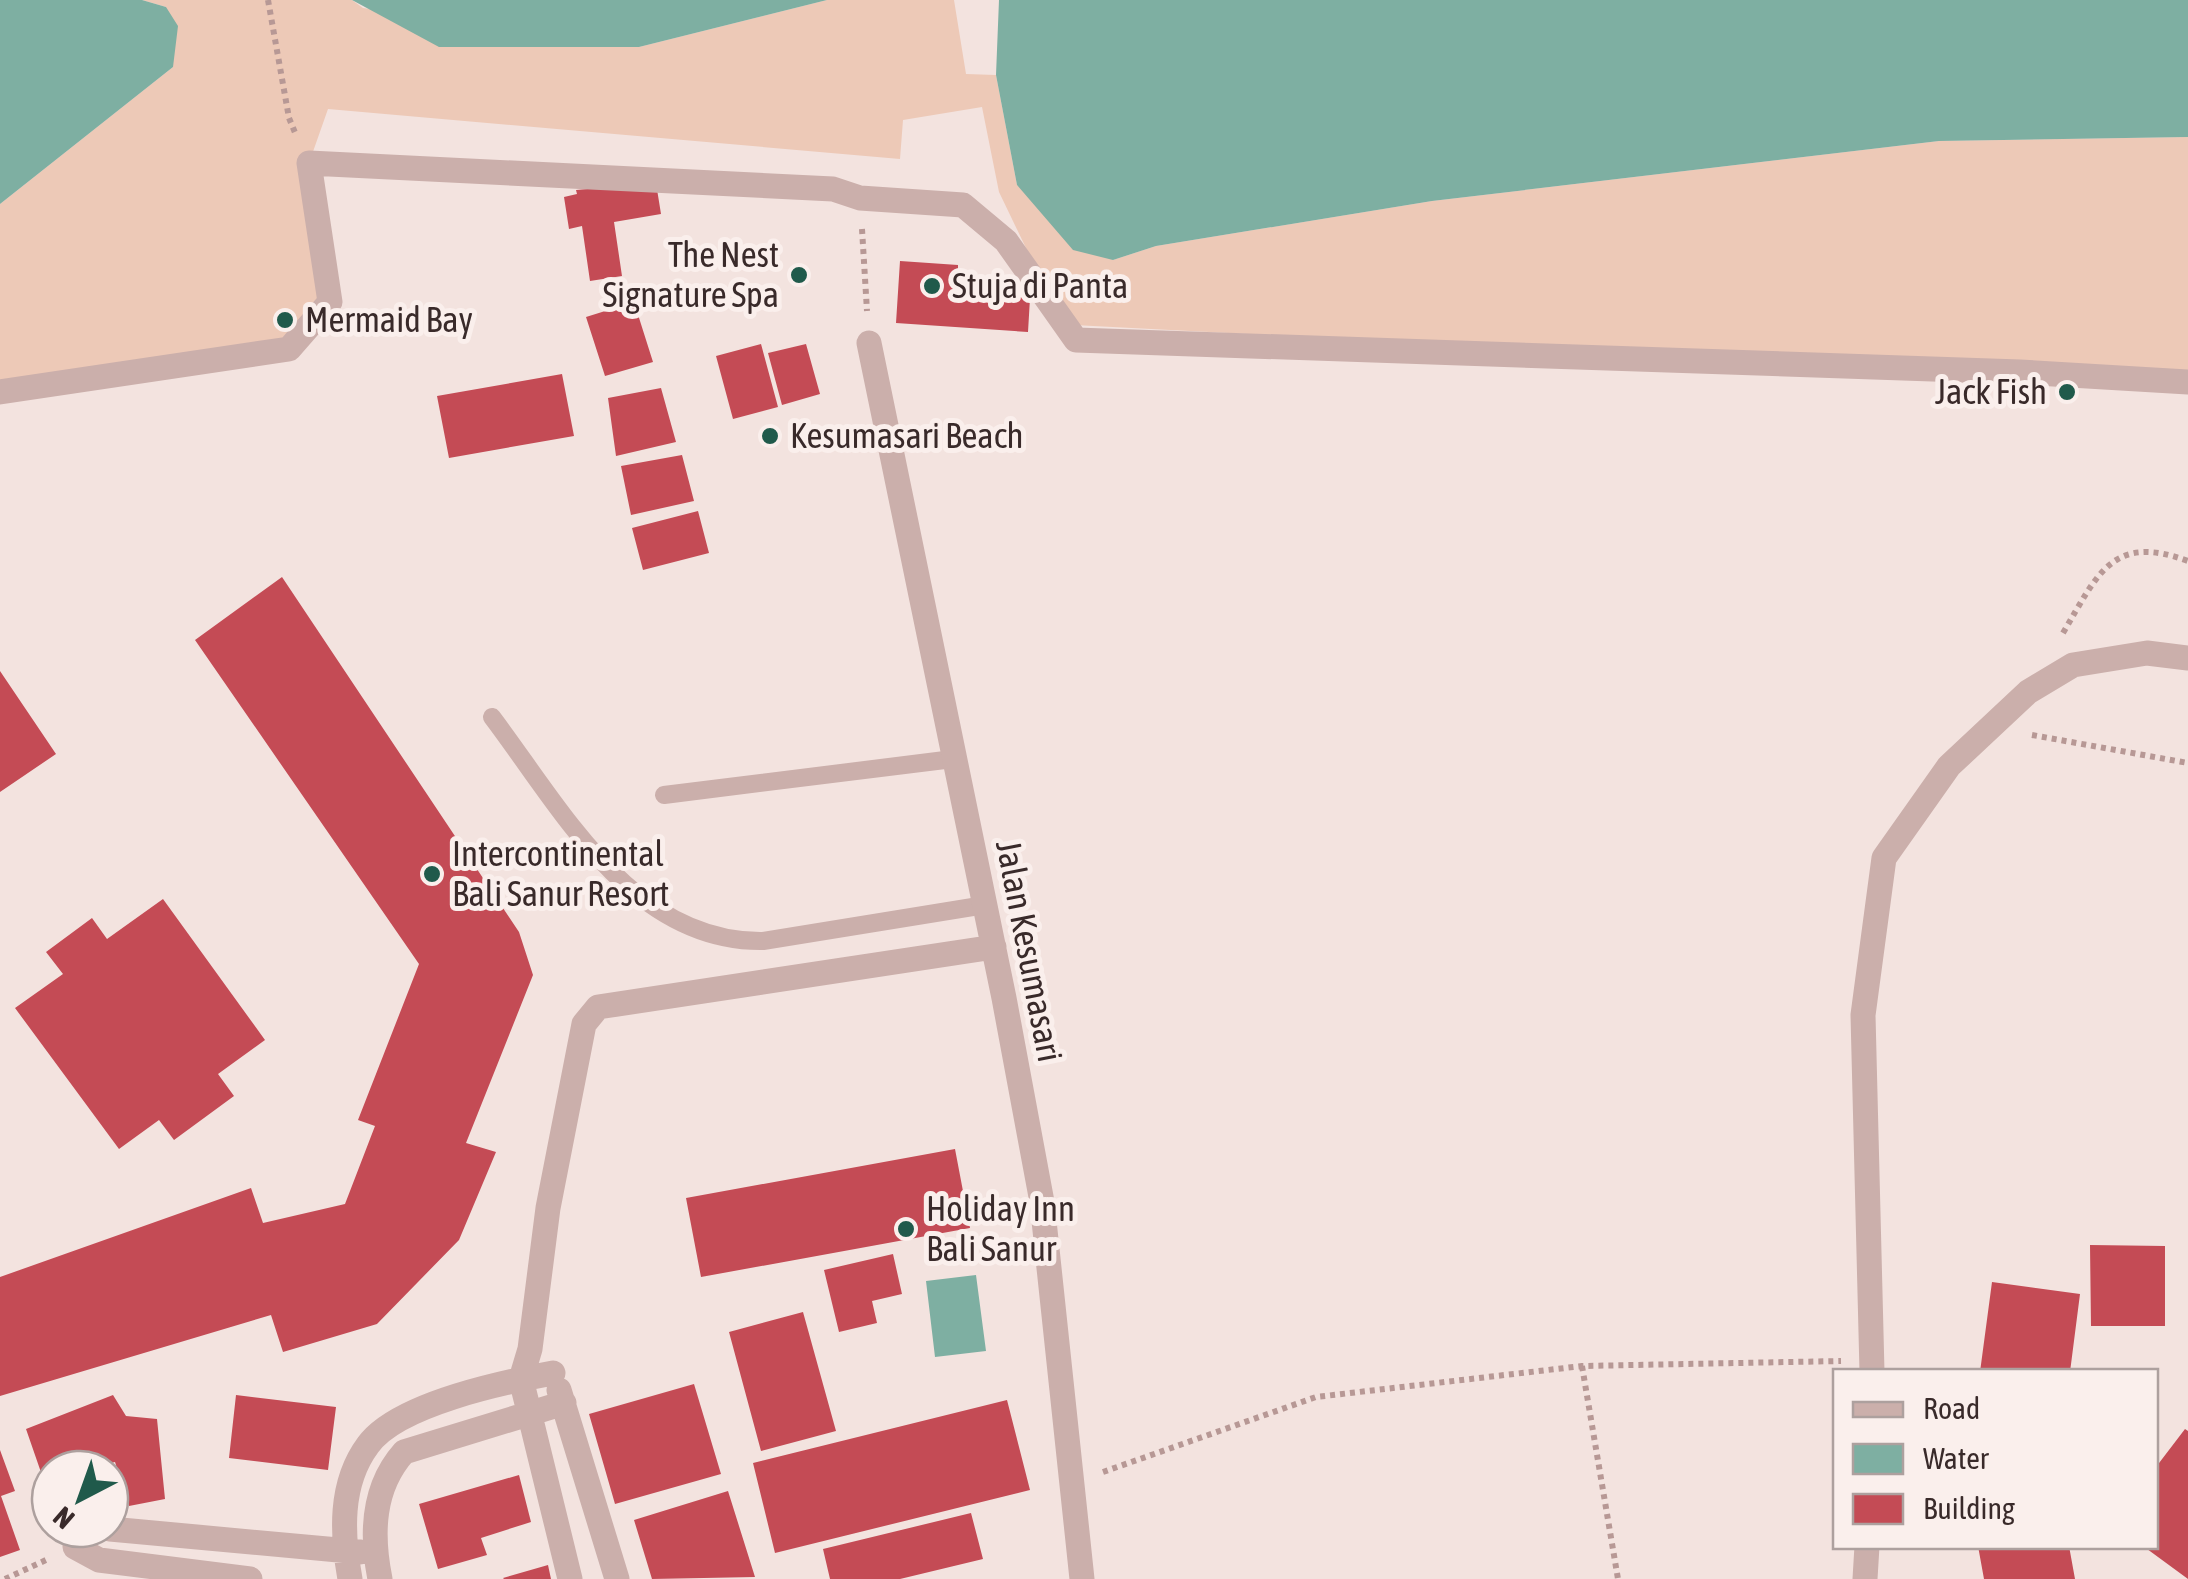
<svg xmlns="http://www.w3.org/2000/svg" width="2188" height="1579" font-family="'Asap Condensed',sans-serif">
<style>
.sand{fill:#edc9b7}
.water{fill:#7eafa2}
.building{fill:#c44b55}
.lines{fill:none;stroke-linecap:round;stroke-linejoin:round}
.path{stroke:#b79895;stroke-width:6;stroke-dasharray:5 5;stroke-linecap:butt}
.service{stroke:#cbafab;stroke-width:18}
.pedestrian{stroke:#cbafab;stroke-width:25}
.minor{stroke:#cbafab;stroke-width:25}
.poi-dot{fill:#205a4b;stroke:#faefec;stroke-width:4}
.labels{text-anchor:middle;stroke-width:10;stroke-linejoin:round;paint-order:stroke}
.poi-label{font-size:35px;fill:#392a2a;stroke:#faefec;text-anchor:start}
.street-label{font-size:35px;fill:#392a2a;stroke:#faefec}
</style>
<rect width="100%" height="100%" fill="#f3e3df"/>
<path class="sand" d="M 142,0 L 352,0 L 363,8 L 639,47 L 827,0 L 954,0 L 966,74 L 996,75 L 1017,185 L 1113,260 L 1156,246 L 1432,201 L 1939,141 L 2188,137 L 2188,382 L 1074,325 L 1039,275 L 999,192 L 982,107 L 903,120 L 900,159 L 328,109 L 309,163 L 330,302 L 289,349 L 0,392 L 0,204 L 173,67 L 166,7 Z"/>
<path class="water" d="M 0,0 L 142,0 L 166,7 L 178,26 L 173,67 L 0,204 Z
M 352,0 L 827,0 L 639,47 L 439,47 Z
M 999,0 L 2188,0 L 2188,137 L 1939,141 L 1432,201 L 1156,246 L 1113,260 L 1073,250 L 1017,185 L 996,75 Z
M 976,1275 L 986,1351 L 935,1357 L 926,1281 Z"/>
<path class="building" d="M 656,183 L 661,214 L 614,222 L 622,276 L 590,281 L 582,226 L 569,229 L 564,197 L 577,194 L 576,190 Z
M 900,261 L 958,265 L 958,274 L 1007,278 L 1007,296 L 1030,298 L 1028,332 L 896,323 Z
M 634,302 L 653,362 L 605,376 L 586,317 Z
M 761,344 L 778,407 L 733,419 L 716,356 Z
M 806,344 L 820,394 L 782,405 L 768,353 Z
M 562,374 L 574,436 L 449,458 L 437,396 Z
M 661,388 L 676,442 L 616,456 L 608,398 Z
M 682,455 L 694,501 L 631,515 L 621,466 Z
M 698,511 L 709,553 L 643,570 L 632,528 Z
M 282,577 L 519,932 L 533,975 L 466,1143 L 496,1152 L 459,1240 L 377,1324 L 283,1352 L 271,1315 L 0,1396 L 0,1277 L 251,1188 L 263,1223 L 345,1204 L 375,1126 L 358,1120 L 419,964 L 195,640 Z
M 0,671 L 56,754 L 0,792 Z
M 163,899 L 265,1040 L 218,1074 L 234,1096 L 174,1140 L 159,1120 L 119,1149 L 15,1008 L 63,974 L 46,952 L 92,918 L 107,939 Z
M 955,1149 L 970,1228 L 701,1277 L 686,1198 Z
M 2090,1245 L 2165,1246 L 2165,1326 L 2091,1326 Z
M 893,1254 L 902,1294 L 872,1301 L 877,1323 L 839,1332 L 824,1270 Z
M 1992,1282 L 2080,1294 L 2070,1372 L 1980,1372 Z
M 803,1312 L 836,1431 L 761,1451 L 729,1332 Z
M 694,1384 L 721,1474 L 615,1504 L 589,1414 Z
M 113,1395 L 126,1416 L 157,1419 L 165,1499 L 129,1506 L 115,1462 L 89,1469 L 50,1469 L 50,1480 L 44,1481 L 26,1429 Z
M 236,1395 L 336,1407 L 328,1470 L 229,1458 Z
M 1007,1400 L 1030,1490 L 775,1553 L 753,1463 Z
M 2185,1429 L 2188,1431 L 2188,1579 L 2143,1546 L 2156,1546 L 2156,1467 Z
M 0,1450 L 15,1491 L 1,1496 L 20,1550 L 0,1557 Z
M 519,1475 L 531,1522 L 481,1538 L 487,1555 L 438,1569 L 419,1504 Z
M 728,1491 L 755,1577 L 652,1579 L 634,1520 Z
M 971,1513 L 983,1559 L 900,1579 L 830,1579 L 823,1549 Z
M 1978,1546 L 2069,1546 L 2075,1579 L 1984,1579 Z
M 548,1565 L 551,1579 L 504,1579 L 503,1578 Z"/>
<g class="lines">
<path class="path" d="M 268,0 L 289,118 L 296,135
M 862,229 L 867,311
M 2063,633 C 2098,574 2112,533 2188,561
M 2032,735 L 2188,763
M 1582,1366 L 1618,1579
M 1103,1472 L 1316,1397 L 1582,1366 L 1841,1361
M 5,1579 L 46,1560"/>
<path class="service" d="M 492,717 C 561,808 632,943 763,941 L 985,905
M 664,795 L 953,759"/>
<path class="pedestrian" d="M 0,392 L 289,349 L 330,302 L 309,163 L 833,189 L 860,198 L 963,205 L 1006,241 L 1076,340 L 2020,372 L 2188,382"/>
<path class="minor" d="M 869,343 L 1004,998 L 1042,1202 L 1082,1579
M 1872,1372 L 1863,1015 L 1884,858 L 1949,766 L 2028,692 L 2073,665 L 2147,653 L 2188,658
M 559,1390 L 617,1579
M 96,1529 L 75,1547 L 99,1560 L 250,1579
M 110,1529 L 360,1552
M 350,1579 C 342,1535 339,1484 368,1445 C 397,1404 504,1382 553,1373
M 380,1579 C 371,1534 372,1488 404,1452 L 564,1403
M 570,1579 L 521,1379 L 530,1349 L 548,1208 L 584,1024 L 598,1007 L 994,947
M 1865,1579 L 1867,1546"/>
</g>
<g class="poi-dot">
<circle cx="799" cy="275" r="10"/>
<circle cx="932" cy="286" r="10"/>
<circle cx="285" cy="320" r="10"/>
<circle cx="2067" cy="392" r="10"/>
<circle cx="770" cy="436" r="10"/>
<circle cx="432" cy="874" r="10"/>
<circle cx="906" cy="1229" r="10"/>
</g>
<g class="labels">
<g class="poi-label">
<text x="779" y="267" text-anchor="end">The Nest<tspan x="779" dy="40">Signature Spa</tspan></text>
<text x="952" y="298">Stuja di Panta</text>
<text x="305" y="332">Mermaid Bay</text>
<text x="2047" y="404" text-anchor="end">Jack Fish</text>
<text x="790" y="448">Kesumasari Beach</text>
<text x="452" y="866">Intercontinental<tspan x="452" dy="40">Bali Sanur Resort</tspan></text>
<text x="926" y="1221">Holiday Inn<tspan x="926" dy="40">Bali Sanur</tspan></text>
</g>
<g class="street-label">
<text transform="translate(1029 951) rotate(79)" y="12">Jalan Kesumasari</text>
</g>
</g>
<rect x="1833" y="1369" width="325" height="180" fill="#faefec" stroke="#ada09e" stroke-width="2.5"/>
<rect x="1853" y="1402" width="50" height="15" fill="#cbafab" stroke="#ada09e" stroke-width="2.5"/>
<text x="1923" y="1419" font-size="30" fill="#392a2a">Road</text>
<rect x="1853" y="1444" width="50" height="30" fill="#7eafa2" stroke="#ada09e" stroke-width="2.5"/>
<text x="1923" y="1469" font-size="30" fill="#392a2a">Water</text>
<rect x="1853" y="1494" width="50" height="30" fill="#c44b55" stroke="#ada09e" stroke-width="2.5"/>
<text x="1923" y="1519" font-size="30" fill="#392a2a">Building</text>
<g transform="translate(80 1499) rotate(221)"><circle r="48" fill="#faefec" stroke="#ada09e" stroke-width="2.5"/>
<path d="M0-8L18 38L0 25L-18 38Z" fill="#205a4b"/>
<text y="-15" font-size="28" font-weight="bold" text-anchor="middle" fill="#392a2a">N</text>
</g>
</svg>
